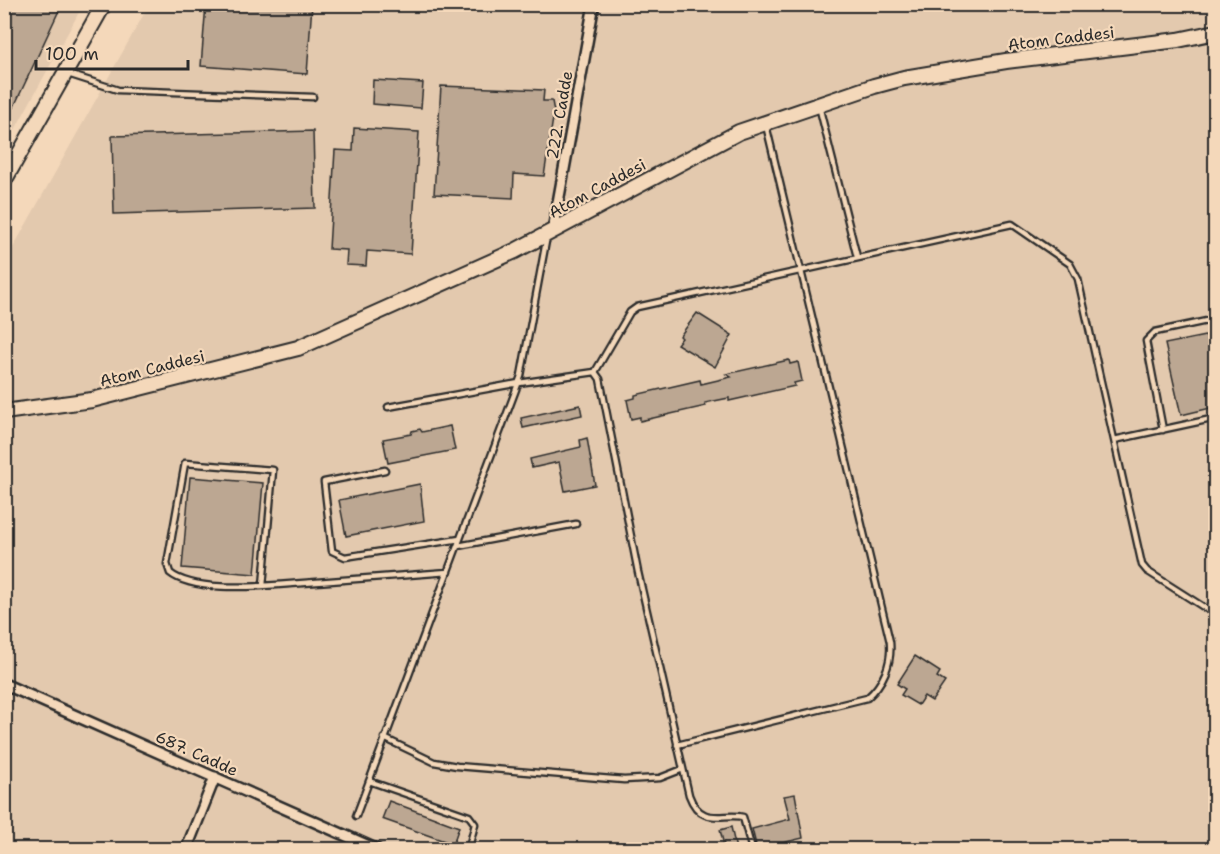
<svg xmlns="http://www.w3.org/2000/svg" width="1220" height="854" font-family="'Shantell Sans',sans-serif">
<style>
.built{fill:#e3c9ae}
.building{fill:#bca792;stroke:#2b2b2b;stroke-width:1.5}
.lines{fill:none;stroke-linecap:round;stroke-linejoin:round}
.lane-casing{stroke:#2b2b2b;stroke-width:9}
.street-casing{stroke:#2b2b2b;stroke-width:14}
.secondary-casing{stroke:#2b2b2b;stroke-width:18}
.lane{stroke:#f4d8ba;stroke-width:4.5}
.street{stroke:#f4d8ba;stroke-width:9}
.secondary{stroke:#f4d8ba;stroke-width:14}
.labels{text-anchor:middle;stroke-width:4.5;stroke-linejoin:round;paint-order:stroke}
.street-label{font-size:16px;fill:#2b2b2b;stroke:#f4d8ba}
</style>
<rect width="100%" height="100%" fill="#f4d8ba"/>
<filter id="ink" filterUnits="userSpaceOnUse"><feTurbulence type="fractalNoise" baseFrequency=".0167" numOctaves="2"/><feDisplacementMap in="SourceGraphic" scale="12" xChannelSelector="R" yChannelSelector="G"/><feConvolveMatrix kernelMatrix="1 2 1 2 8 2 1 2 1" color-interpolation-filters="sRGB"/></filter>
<g filter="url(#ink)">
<path class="built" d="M 5,5 L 83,5 L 5,148 Z
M 149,5 L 1215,5 L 1215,849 L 5,850 L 5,262 Z"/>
<path class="building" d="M 4,4 L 62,4 L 4,128 Z
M 206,4 L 312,4 L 307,74 L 201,66 Z
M 373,80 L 423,83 L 421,108 L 372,104 Z
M 441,86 L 544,90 L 543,101 L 552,101 L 554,112 L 544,176 L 514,174 L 513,198 L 434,194 Z
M 354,128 L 419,132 L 411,254 L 367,251 L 366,266 L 346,265 L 347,250 L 329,249 L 335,150 L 353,151 Z
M 313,131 L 315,208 L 114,214 L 112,136 Z
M 697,313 L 732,335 L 715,367 L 677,344 L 682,338 L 680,336 Z
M 1215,334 L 1215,407 L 1181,415 L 1165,344 Z
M 789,360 L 790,364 L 798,362 L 802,381 L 794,383 L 795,386 L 729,401 L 729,398 L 714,401 L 705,403 L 706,406 L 640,421 L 640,417 L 631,419 L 627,400 L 635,398 L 635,395 L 700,380 L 701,384 L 731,377 L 726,374 Z
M 580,405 L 582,415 L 523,428 L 521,418 Z
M 450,426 L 455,450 L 388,463 L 383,439 L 411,434 L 412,431 L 420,429 L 422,432 Z
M 587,438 L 595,485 L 565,491 L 559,462 L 532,468 L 530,459 L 581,447 L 580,440 Z
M 190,477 L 263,483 L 255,574 L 182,568 Z
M 420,484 L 424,521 L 346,536 L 339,500 Z
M 915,656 L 940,672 L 937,677 L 945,682 L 932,701 L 924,696 L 918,705 L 901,695 L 905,689 L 897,684 Z
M 795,794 L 803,838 L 757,849 L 752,829 L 790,819 L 784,796 Z
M 389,801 L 459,827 L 453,844 L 382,819 Z
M 731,827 L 736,849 L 725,849 L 720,830 Z"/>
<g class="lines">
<defs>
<path id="lane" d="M 68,74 L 118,90 L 313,97
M 819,106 L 857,257
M 595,372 L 630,312 L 637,307 L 1012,224 L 1070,264 L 1078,279 L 1142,565 L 1147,571 L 1216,615
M 388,407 L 519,383 L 595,372 L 600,379 L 638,572 L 689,795 C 701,828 724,812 743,817 L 752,850
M 1163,430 L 1146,341 L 1155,332 L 1216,319
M 1114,440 L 1216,418
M 385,470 L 324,482 L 332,551 L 345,557 L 460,539
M 458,546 L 576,524
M 263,586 L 273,470 L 185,463 L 167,564 L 170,573 C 192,591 249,587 277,585 L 448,572
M 384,738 L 434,762 L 457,766 L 624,780 L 660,778 L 683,769
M 677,745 L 867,698 C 883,684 892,664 890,642 L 766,125
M 369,781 L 469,816 L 475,824 L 469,847
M 356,816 L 521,376 L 547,236"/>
<path id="street" d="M 553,230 L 594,4
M 4,684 L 378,850
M 186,850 L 215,777"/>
<path id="secondary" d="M 4,181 L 104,4
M 4,412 L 92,400 L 298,348 L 515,251 L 739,132 L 874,86 L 904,78 L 1006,61 L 1178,40 L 1216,32"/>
</defs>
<use href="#lane" class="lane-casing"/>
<use href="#street" class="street-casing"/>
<use href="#secondary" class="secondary-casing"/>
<use href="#lane" class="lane"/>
<use href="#street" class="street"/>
<use href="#secondary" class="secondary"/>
</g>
</g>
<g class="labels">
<g class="street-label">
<text transform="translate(1061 38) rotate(-7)" y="6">Atom Caddesi</text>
<text transform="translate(559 115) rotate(-80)" y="6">222. Cadde</text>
<text transform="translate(597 188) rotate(-28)" y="6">Atom Caddesi</text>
<text transform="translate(152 368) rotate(-14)" y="6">Atom Caddesi</text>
<text transform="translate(197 753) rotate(24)" y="6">687. Cadde</text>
</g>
</g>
<rect width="1220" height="854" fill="none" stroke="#f4d8ba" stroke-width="24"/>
<rect x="12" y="12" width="1196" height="830" fill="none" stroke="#2b2b2b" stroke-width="2" filter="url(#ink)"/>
<path d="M36 60v9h152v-9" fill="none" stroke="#2b2b2b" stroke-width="3"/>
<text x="45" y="60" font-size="18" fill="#2b2b2b" stroke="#f4d8ba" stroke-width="4.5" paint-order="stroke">100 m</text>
</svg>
